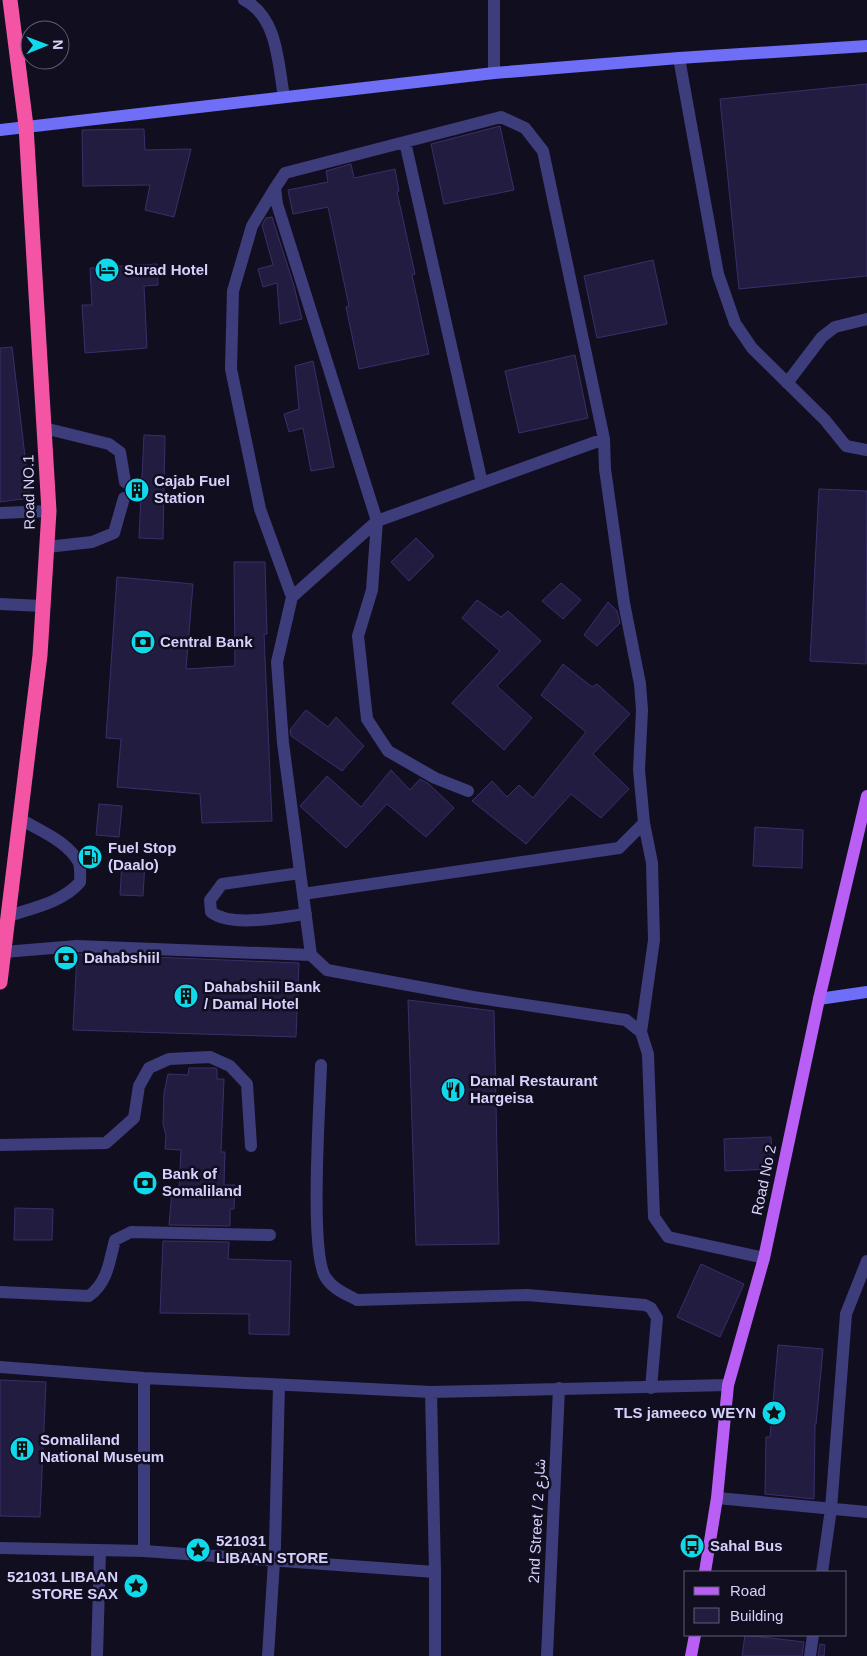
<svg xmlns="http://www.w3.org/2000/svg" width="867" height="1656" font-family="Arial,Vazirmatn,sans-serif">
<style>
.building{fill:#221c40;stroke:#3a2f6a}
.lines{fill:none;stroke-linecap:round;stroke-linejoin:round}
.lane{stroke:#3d3d7c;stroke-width:12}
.street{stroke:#3d3d7c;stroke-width:12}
.secondary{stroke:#6e6ef6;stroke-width:12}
.primary{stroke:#b95ff5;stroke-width:12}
.highway{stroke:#f454a4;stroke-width:15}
.labels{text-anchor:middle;stroke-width:5;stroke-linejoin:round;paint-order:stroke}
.poi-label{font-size:15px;font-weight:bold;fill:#d5d1fc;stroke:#110e20;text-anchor:start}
.street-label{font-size:15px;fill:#d5d1fc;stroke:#110e20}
</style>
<rect width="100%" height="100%" fill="#110e20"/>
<path class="building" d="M 867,84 L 867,276 L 739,289 L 720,99 Z
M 500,126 L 514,190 L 444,204 L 431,144 Z
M 144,129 L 145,150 L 191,149 L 174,217 L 145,210 L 150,185 L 83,186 L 82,130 Z
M 351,164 L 354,178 L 395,169 L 399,191 L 397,192 L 415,274 L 412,275 L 429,354 L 359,369 L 346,307 L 349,306 L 328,207 L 293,214 L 288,190 L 328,182 L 326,171 Z
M 272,217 L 294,286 L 302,319 L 280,324 L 277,283 L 263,287 L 258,269 L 273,265 L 262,225 L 266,218 Z
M 653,260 L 667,324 L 597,338 L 584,276 Z
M 157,264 L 158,285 L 144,286 L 147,348 L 85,353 L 82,305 L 92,305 L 90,268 Z
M 12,347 L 30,498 L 0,502 L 0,348 Z
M 575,355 L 588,418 L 519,433 L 505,371 Z
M 313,361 L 334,467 L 311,471 L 303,428 L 289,432 L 284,414 L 299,409 L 295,366 Z
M 144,435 L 165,436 L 163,539 L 139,538 Z
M 819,489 L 867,491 L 866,664 L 810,661 Z
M 416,538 L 434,556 L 409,581 L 391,562 Z
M 234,562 L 265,562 L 267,634 L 264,634 L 272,821 L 202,823 L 200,794 L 117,787 L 121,739 L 106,738 L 117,577 L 193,584 L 186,669 L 235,666 Z
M 561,583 L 581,600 L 563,619 L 542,601 Z
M 477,600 L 501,617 L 508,611 L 541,641 L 497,686 L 532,718 L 504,750 L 452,703 L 500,651 L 462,618 Z
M 608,602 L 617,611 L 620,623 L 597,646 L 584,635 Z
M 563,664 L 592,687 L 597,684 L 630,714 L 593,754 L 629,789 L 601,818 L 571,794 L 526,844 L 472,801 L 492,781 L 507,797 L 519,785 L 533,798 L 586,732 L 541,695 Z
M 306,710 L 328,727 L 336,717 L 364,746 L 342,771 L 291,736 L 290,730 Z
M 391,770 L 410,790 L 420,779 L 429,784 L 454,808 L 426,837 L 387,804 L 346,848 L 300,806 L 327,776 L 361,807 Z
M 99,804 L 122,806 L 119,837 L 96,835 Z
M 755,827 L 803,830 L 802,868 L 753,866 Z
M 122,861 L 145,862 L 143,896 L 120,895 Z
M 77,954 L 299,963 L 296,1037 L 73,1030 Z
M 408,1000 L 494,1011 L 499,1244 L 416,1245 Z
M 189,1068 L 215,1068 L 217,1069 L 217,1079 L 224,1079 L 221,1152 L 225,1152 L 224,1185 L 235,1185 L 234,1209 L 230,1209 L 230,1226 L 169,1225 L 172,1190 L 179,1189 L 181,1150 L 165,1149 L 166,1135 L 163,1124 L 164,1093 L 168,1074 L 188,1075 Z
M 771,1137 L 773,1169 L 725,1171 L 724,1139 Z
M 15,1208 L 53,1209 L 52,1240 L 14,1240 Z
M 163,1241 L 229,1242 L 228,1259 L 291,1261 L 289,1335 L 249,1334 L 249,1314 L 160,1313 Z
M 701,1264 L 744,1284 L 720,1337 L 677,1317 Z
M 778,1345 L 823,1349 L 816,1424 L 815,1424 L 814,1499 L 765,1494 L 766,1437 L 770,1437 Z
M 0,1380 L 46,1382 L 40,1517 L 0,1516 Z
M 745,1635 L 804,1642 L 802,1656 L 742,1656 Z
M 820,1644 L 825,1645 L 824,1656 L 818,1656 Z"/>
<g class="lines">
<path class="lane" d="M 244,0 C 278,17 278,64 284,97
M 405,142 L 482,483
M 275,188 L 252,226 L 233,291 L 231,369 L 260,509 L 292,597
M 44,428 L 109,444 L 120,452 L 125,482
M 47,547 L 92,542 L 114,533 L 124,498
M 300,873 L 222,884 L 210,900 L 211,912 C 232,928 279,917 306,914
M 303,894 L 619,848 L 644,823 L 639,770 L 642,710 L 640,684 L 624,603 L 605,469 L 604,439 L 543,151 L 525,128 L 501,117 L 285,173 L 275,188 L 277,204 L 377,521 L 372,590 L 358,636 L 367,719 L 388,751 L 435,778 L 468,791
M 8,916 C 33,908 63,902 80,882 C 80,876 81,869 79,863 C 69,842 39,830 20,819
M 4,952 L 77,946 L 311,955 L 327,970 L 473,997 L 626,1020 L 641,1032 L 648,1054 L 654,1217 L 668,1237 L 764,1258
M 311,955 L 283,743 L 277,662 L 292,597 L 377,521 L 604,439
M 641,1032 L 654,940 L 652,863 L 644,823
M 321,1065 C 320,1102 309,1255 326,1278 C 333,1289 346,1294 357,1300 L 527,1295 L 645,1305 L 651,1308 L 657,1318 L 651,1388
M 0,1145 L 106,1143 L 134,1118 L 139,1086 L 149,1068 L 169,1059 L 210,1057 L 230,1066 L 247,1084 L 251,1146
M 0,1292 L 89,1296 C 108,1282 109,1262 115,1240 L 131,1232 L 270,1235"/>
<path class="street" d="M 494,0 L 494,73
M 679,58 L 718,274 L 735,323 L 752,348 L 825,420 L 846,446 L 867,450
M 787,383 L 822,337 L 835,327 L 867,319
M 0,513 L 49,511
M 0,604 L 42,606
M 0,1367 L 144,1378 L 431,1392 L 728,1385
M 144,1378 L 144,1551
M 431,1392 L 435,1572 L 435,1656
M 717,1498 L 867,1512
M 0,1548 L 144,1551 L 435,1572
M 822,1572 L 831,1509 L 846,1314 L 867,1261
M 97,1656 L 100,1551
M 268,1656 L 275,1546 L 279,1385
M 547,1656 L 559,1388
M 810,1656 L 813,1635"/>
<path class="secondary" d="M 0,130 L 494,73 L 679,58 L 867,46
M 819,999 L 867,992"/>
<path class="primary" d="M 705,1572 L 717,1498 L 728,1385 L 764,1258 L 819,999 L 867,796
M 691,1656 L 695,1635"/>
<path class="highway" d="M 0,982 L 40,655 L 49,511 L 26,126 L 10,0"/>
</g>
<defs>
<symbol id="hotel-disc" viewBox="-11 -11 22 22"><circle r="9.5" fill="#0fd9ea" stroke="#110e20"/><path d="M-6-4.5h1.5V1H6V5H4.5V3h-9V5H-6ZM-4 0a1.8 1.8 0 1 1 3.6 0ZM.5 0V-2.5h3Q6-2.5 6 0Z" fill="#111"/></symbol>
<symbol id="building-disc" viewBox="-11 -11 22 22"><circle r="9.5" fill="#0fd9ea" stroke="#110e20"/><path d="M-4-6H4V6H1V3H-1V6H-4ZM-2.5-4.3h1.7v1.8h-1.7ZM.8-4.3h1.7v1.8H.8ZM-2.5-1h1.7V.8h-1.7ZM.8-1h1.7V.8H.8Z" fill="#111"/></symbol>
<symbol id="bank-disc" viewBox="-11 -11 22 22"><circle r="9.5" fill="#0fd9ea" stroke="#110e20"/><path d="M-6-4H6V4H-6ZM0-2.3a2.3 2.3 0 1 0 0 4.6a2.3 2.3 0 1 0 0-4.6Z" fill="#111"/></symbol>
<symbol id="fuel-disc" viewBox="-11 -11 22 22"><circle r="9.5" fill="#0fd9ea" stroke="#110e20"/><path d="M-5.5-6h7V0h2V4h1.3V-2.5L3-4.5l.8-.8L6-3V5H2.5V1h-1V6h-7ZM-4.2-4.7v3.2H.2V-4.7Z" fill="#111"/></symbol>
<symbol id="restaurant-disc" viewBox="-11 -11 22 22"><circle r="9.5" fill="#0fd9ea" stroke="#110e20"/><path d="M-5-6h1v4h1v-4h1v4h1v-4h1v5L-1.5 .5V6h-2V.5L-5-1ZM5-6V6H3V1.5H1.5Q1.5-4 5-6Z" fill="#111"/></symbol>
<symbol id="sight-disc" viewBox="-11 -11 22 22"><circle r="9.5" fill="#0fd9ea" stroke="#110e20"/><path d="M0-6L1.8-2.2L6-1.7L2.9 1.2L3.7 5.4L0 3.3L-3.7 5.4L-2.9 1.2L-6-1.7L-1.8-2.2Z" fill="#111"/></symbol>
<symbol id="bus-disc" viewBox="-11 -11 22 22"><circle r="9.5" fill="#0fd9ea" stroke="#110e20"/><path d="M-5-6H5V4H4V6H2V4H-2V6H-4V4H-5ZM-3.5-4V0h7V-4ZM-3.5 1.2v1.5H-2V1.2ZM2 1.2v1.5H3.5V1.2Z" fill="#111"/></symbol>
</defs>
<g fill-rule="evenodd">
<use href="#hotel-disc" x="93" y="256" width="28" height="28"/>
<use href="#building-disc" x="123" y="476" width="28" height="28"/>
<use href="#bank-disc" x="129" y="628" width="28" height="28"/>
<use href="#fuel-disc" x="76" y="843" width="28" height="28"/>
<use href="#bank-disc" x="52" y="944" width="28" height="28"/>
<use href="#building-disc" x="172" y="982" width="28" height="28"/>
<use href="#restaurant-disc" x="439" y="1076" width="28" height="28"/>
<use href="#bank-disc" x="131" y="1169" width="28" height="28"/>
<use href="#sight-disc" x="760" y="1399" width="28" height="28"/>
<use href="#building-disc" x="8" y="1435" width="28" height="28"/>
<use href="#bus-disc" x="678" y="1532" width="28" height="28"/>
<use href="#sight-disc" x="184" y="1536" width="28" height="28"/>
<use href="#sight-disc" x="122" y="1572" width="28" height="28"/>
</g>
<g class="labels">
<g class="poi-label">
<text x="124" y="275">Surad Hotel</text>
<text x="154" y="486">Cajab Fuel<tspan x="154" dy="17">Station</tspan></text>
<text x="160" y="647">Central Bank</text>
<text x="108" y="853">Fuel Stop<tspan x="108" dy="17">(Daalo)</tspan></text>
<text x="84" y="963">Dahabshiil</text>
<text x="204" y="992">Dahabshiil Bank<tspan x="204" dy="17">/ Damal Hotel</tspan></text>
<text x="470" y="1086">Damal Restaurant<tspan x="470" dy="17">Hargeisa</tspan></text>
<text x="162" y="1179">Bank of<tspan x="162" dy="17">Somaliland</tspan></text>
<text x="756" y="1418" text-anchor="end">TLS jameeco WEYN</text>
<text x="40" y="1445">Somaliland<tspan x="40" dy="17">National Museum</tspan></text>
<text x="216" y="1546">521031<tspan x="216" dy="17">LIBAAN STORE</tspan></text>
<text x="710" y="1551">Sahal Bus</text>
<text x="118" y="1582" text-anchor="end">521031 LIBAAN<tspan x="118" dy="17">STORE SAX</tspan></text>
</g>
<g class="street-label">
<text transform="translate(29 492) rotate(-91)" y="5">Road NO.1</text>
<text transform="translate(764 1180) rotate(-78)" y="5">Road No 2</text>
<text transform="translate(537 1521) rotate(-87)" y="5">2nd Street / شارع 2</text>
</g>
</g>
<rect x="684" y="1571" width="162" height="65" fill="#110e20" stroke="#5f5c78"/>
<rect x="694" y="1587" width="25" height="8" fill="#b95ff5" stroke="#5f5c78"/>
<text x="730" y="1596" font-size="15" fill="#d5d1fc">Road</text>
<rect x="694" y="1608" width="25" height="15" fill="#221c40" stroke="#5f5c78"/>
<text x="730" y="1621" font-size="15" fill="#d5d1fc">Building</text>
<g transform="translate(45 45) rotate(89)"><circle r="24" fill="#110e20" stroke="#5f5c78"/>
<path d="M0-4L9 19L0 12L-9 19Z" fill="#0fd9ea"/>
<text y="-8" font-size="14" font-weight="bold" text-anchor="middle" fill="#d5d1fc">N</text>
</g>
</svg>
